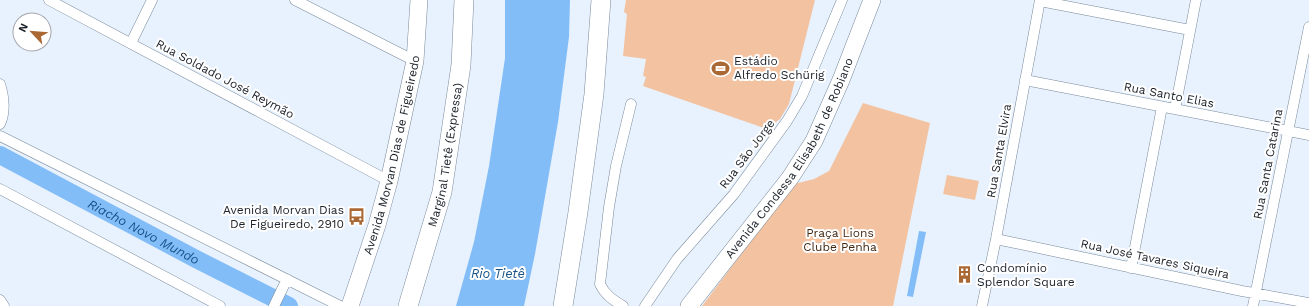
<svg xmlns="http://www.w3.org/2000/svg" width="1309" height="306" font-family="'Work Sans',sans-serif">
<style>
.green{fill:#f3c3a1}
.water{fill:#83bdf8}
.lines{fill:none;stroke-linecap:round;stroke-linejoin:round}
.river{stroke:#83bdf8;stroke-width:18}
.minor-casing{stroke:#79899a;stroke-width:11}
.trunk-casing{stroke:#79899a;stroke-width:18}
.motorway-casing{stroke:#79899a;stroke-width:20}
.minor{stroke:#fff;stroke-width:10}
.trunk{stroke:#fff;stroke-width:17}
.motorway{stroke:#fff;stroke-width:19}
.labels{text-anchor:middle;stroke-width:4;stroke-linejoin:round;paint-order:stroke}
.poi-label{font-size:12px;fill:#1b2128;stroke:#fff;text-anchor:start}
.street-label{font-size:12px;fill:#1b2128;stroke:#fff}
.park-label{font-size:12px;fill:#442913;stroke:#fff}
.water-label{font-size:13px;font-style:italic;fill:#165288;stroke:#fff}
</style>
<rect width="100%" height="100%" fill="#e8f2fe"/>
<path class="green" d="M 626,0 L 815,0 L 789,104 L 780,119 L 767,129 L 643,86 L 646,77 L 643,76 L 646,59 L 623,56 L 627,14 L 624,12 Z
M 863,103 L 930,123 L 893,306 L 702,306 L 794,184 L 814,179 L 829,171 Z
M 947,175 L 979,181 L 975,200 L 943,194 Z"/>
<path class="water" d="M 505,0 L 570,0 L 569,37 L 558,122 L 535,254 L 524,306 L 456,306 L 474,242 L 489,166 L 505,58 Z
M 919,231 L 926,232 L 913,297 L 907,296 Z"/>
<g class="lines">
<path class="river" id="s1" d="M 0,155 L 196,259 L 289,306"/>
<defs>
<path id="minor" d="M 49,0 L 389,181
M 295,0 L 415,61
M 1040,1 L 1190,30
M 131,43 L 152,0
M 1025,80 L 1309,135
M 0,84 C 4,97 6,111 0,124
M 1175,109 L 1196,0
M 0,136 L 340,306
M 0,189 L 220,306
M 996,239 L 1242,291 L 1309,303
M 1131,268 L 1162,107
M 0,300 L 4,306
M 274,306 L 287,279
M 623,306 C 613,300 605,295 600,284 L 609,207 L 616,166 L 631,104
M 645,306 L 677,259 L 734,194 L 787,121 L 802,96 L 842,0
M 982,306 L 996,239 L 1040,0
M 1253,306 L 1309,27"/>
<g id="trunk">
<path id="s2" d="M 350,306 L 377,225 L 389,181 L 415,61 L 419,0"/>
<path id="s3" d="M 689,306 L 790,178 L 814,141 L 841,80 L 872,0"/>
</g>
<g id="motorway">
<path id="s4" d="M 408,306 L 442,192 L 461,65 L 464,0"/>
<path d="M 563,306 L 578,212 L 594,94 L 601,0"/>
</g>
</defs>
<use href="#minor" class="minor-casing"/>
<use href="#trunk" class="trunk-casing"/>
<use href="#motorway" class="motorway-casing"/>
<use href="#minor" class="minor"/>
<use href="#trunk" class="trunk"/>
<use href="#motorway" class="motorway"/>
</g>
<defs>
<symbol id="stadium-bare" viewBox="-9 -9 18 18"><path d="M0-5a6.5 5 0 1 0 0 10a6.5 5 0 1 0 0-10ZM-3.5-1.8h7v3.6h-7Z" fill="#aa6834" stroke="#fff" stroke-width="2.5" paint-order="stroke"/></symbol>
<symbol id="bus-bare" viewBox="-9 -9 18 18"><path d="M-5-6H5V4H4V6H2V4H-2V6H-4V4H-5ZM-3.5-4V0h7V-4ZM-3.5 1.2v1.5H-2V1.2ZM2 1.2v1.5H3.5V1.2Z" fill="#aa6834" stroke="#fff" stroke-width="2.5" paint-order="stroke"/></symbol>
<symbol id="building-bare" viewBox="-9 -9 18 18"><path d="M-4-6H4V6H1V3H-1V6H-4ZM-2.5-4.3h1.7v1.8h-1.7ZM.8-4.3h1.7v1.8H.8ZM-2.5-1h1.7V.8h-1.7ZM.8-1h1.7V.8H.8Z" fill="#aa6834" stroke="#fff" stroke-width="2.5" paint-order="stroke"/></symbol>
</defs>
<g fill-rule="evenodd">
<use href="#stadium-bare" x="708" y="56" width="25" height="25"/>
<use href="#bus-bare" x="344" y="204" width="25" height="25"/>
<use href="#building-bare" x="952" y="262" width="25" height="25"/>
</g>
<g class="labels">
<g class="poi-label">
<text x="734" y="65">Estádio<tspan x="734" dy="14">Alfredo Schürig</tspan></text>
<text x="344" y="214" text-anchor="end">Avenida Morvan Dias<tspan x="344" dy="14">De Figueiredo, 2910</tspan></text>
<text x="977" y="272">Condomínio<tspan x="977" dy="14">Splendor Square</tspan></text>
</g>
<g class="street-label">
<text transform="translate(225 79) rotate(28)" y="4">Rua Soldado José Reymão</text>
<text transform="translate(1169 95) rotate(11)" y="4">Rua Santo Elias</text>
<text transform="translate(999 151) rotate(-80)" y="4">Rua Santa Elvira</text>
<text dy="4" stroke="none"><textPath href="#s2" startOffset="157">Avenida Morvan Dias de Figueiredo</textPath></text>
<text transform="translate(747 154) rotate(-53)" y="4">Rua São Jorge</text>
<text dy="4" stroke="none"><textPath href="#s4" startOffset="156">Marginal Tietê (Expressa)</textPath></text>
<text dy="4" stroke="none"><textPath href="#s3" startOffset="180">Avenida Condessa Elisabeth de Robiano</textPath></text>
<text transform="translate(1268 164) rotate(-79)" y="4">Rua Santa Catarina</text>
<text transform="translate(1155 259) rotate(12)" y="4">Rua José Tavares Siqueira</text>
</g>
<g class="park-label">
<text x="840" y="237">Praça Lions<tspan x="840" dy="14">Clube Penha</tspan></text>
</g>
<g class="water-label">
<text dy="5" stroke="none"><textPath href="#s1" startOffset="163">Riacho Novo Mundo</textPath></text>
<text x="498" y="278">Rio Tietê</text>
</g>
</g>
<g transform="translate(32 32) rotate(296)"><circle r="19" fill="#ffffff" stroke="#a4a6a9"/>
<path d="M0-3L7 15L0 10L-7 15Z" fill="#aa6834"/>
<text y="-6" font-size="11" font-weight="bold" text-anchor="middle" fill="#1b2128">N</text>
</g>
</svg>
